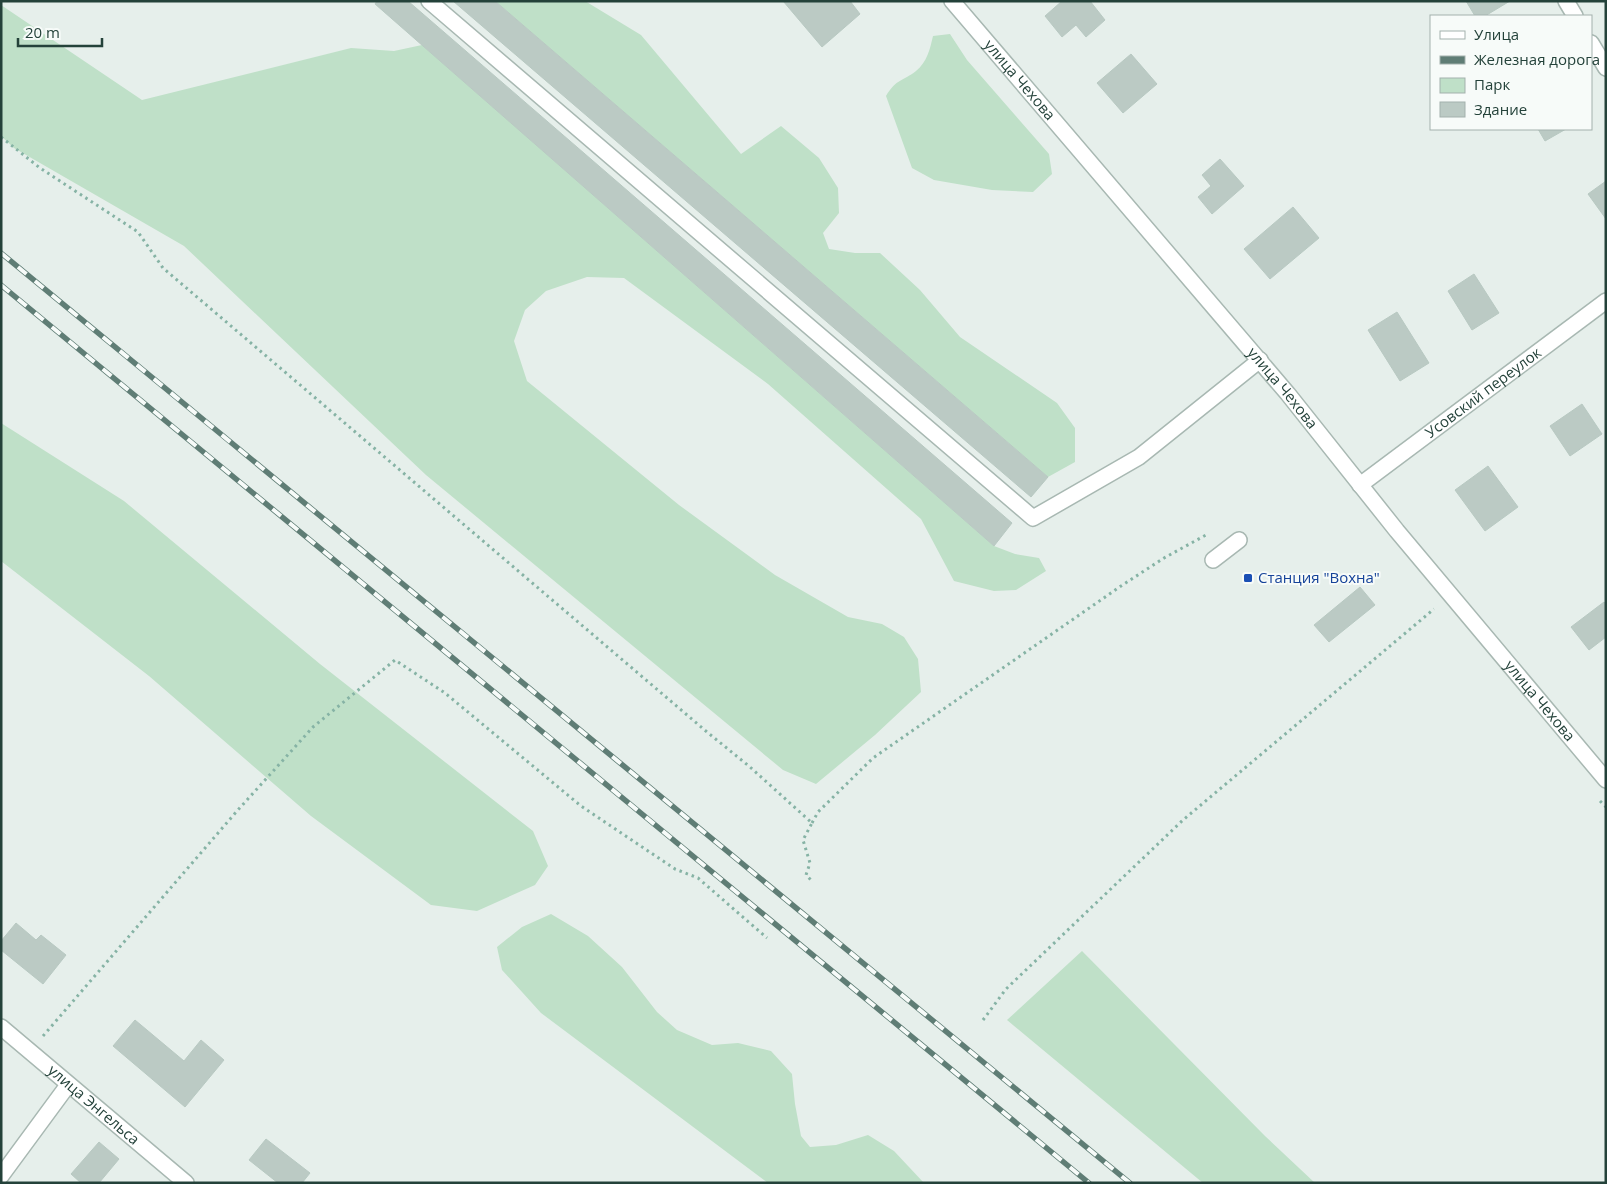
<svg xmlns="http://www.w3.org/2000/svg" width="1607" height="1184" font-family="'Open Sans',sans-serif">
<style>
.green{fill:#bfe0c8}
.building{fill:#bbcac4;stroke:#b8c9c2}
.lines{fill:none;stroke-linecap:round;stroke-linejoin:round}
.minor-casing{stroke:#a8b8b2;stroke-width:18}
.path{stroke:#86b3a5;stroke-width:3;stroke-dasharray:2.5 4;stroke-linecap:butt}
.minor{stroke:#fff;stroke-width:15}
.rail-casing{stroke:#5f7d75;stroke-width:5.5}
.rail{stroke:#f7fbf9;stroke-width:4;stroke-dasharray:11;stroke-linecap:butt}
.transit-dot{fill:#1a4fb4;stroke:#f7fbf9;stroke-width:2}
.labels{text-anchor:middle;stroke-width:4;stroke-linejoin:round;paint-order:stroke}
.street-label{font-size:15px;fill:#24423a;stroke:#f7fbf9}
.transit-label{font-size:15px;fill:#164399;stroke:#f7fbf9;text-anchor:start}
</style>
<rect width="100%" height="100%" fill="#e6efeb"/>
<path class="green" d="M 495,1 L 585,1 L 641,35 L 741,154 L 781,126 L 819,158 L 838,188 L 839,213 L 823,233 L 829,249 L 855,253 L 880,253 L 920,290 L 960,337 L 1057,403 L 1075,428 L 1075,462 L 1048,477 Z
M 1,5 L 142,100 L 351,48 L 394,51 L 422,45 L 994,546 L 1015,554 L 1039,558 L 1046,571 L 1016,590 L 994,591 L 954,581 L 921,519 L 768,384 L 624,278 L 587,277 L 546,291 L 525,310 L 514,341 L 527,381 L 679,505 L 775,575 L 848,617 L 882,624 L 904,637 L 918,659 L 921,692 L 875,735 L 816,784 L 783,770 L 426,475 L 184,246 L 14,148 L 1,136 Z
M 950,34 L 967,60 L 1049,154 L 1052,174 L 1033,192 L 992,190 L 934,180 L 912,168 L 886,96 C 897,78 902,82 916,71 C 927,62 930,49 933,36 Z
M 1,423 L 124,501 L 320,664 L 533,831 L 548,866 L 535,885 L 477,911 L 431,905 L 311,816 L 149,676 L 1,561 Z
M 551,914 L 588,936 L 622,967 L 657,1012 L 677,1030 L 712,1045 L 738,1043 L 771,1051 L 792,1074 L 795,1104 L 801,1136 L 810,1147 L 836,1145 L 868,1135 L 894,1151 L 924,1183 L 768,1183 L 541,1013 L 502,970 L 497,947 L 522,927 Z
M 1082,951 L 1265,1136 L 1315,1183 L 1203,1183 L 1007,1020 Z"/>
<path class="building" d="M 377,1 L 408,1 L 1012,523 L 994,546 L 375,4 Z
M 453,1 L 495,1 L 1048,477 L 1031,497 Z
M 783,1 L 850,1 L 860,14 L 822,47 Z
M 1062,1 L 1090,1 L 1105,20 L 1086,37 L 1076,25 L 1062,37 L 1045,16 Z
M 1466,1 L 1510,1 L 1485,16 L 1475,16 Z
M 1131,54 L 1157,84 L 1123,113 L 1097,83 Z
M 1538,129 L 1566,129 L 1545,141 Z
M 1220,159 L 1244,186 L 1212,214 L 1198,197 L 1211,186 L 1202,175 Z
M 1606,181 L 1606,219 L 1588,194 Z
M 1293,207 L 1319,238 L 1270,279 L 1244,249 Z
M 1474,274 L 1499,313 L 1472,330 L 1448,291 Z
M 1397,312 L 1429,363 L 1400,381 L 1368,330 Z
M 1582,404 L 1602,434 L 1570,456 L 1550,426 Z
M 1488,466 L 1518,507 L 1485,531 L 1455,490 Z
M 1360,587 L 1375,605 L 1329,642 L 1314,625 Z
M 1604,602 L 1606,604 L 1606,637 L 1589,650 L 1571,627 Z
M 16,923 L 36,940 L 41,935 L 66,955 L 43,984 L 1,950 L 1,941 Z
M 135,1020 L 184,1061 L 201,1040 L 224,1060 L 185,1107 L 113,1046 Z
M 266,1139 L 310,1173 L 302,1183 L 278,1183 L 249,1160 Z
M 99,1142 L 119,1159 L 99,1183 L 81,1183 L 71,1174 Z"/>
<g class="lines">
<defs>
<g id="minor">
<path d="M 429,1 L 1033,518 L 1139,457 L 1260,360"/>
<path id="s1" d="M 952,1 L 1288,394 L 1397,531 L 1606,780"/>
<path d="M 1566,1 L 1575,16"/>
<path d="M 1591,43 L 1606,68"/>
<path id="s2" d="M 1360,485 L 1606,301"/>
<path d="M 1213,560 L 1239,540"/>
<path id="s3" d="M 1,1027 L 186,1183"/>
<path d="M 1,1176 L 68,1085"/>
</g>
</defs>
<use href="#minor" class="minor-casing"/>
<path class="path" d="M 1,137 L 40,168 L 138,232 L 163,268 L 707,732 L 750,767 L 812,823 L 803,840 L 810,863 L 806,875 L 812,881
M 1600,801 L 1606,807
M 812,823 L 818,812 L 873,758 L 1121,586 L 1164,558 L 1206,535
M 983,1020 L 1006,989 L 1183,820 L 1434,609
M 43,1036 L 237,811 L 313,727 L 395,660 L 445,693 L 581,806 L 675,869 L 698,878 L 767,938"/>
<use href="#minor" class="minor"/>
<defs>
<path id="rail" d="M 1,253 L 1130,1183
M 1,285 L 1089,1183"/>
</defs>
<use href="#rail" class="rail-casing"/>
<use href="#rail" class="rail"/>
</g>
<rect class="transit-dot" x="1243" y="573" width="10" height="10" rx="2.5"/>
<g class="labels">
<g class="street-label">
<text dy="5" stroke="none"><textPath href="#s1" startOffset="104">улица Чехова</textPath></text>
<text dy="5" stroke="none"><textPath href="#s1" startOffset="509">улица Чехова</textPath></text>
<text dy="5" stroke="none"><textPath href="#s2" startOffset="154">Усовский переулок</textPath></text>
<text dy="5" stroke="none"><textPath href="#s1" startOffset="914">улица Чехова</textPath></text>
<text dy="5" stroke="none"><textPath href="#s3" startOffset="121">улица Энгельса</textPath></text>
</g>
<g class="transit-label">
<text x="1258" y="583">Станция "Вохна"</text>
</g>
</g>
<rect width="1607" height="1184" fill="none" stroke="#24423a" stroke-width="5"/>
<rect x="1430" y="15" width="162" height="115" fill="#f7fbf9" stroke="#a3b1ad"/>
<rect x="1440" y="31" width="25" height="8" fill="#ffffff" stroke="#a3b1ad"/>
<text x="1474" y="40" font-size="15" fill="#24423a">Улица</text>
<rect x="1440" y="56" width="25" height="8" fill="#5f7d75" stroke="#a3b1ad"/>
<text x="1474" y="65" font-size="15" fill="#24423a">Железная дорога</text>
<rect x="1440" y="78" width="25" height="15" fill="#bfe0c8" stroke="#a3b1ad"/>
<text x="1474" y="90" font-size="15" fill="#24423a">Парк</text>
<rect x="1440" y="102" width="25" height="15" fill="#bbcac4" stroke="#a3b1ad"/>
<text x="1474" y="115" font-size="15" fill="#24423a">Здание</text>
<path d="M18 38v8h84v-8" fill="none" stroke="#24423a" stroke-width="2.5"/>
<text x="25" y="38" font-size="15" fill="#24423a" stroke="#f7fbf9" stroke-width="4" paint-order="stroke">20 m</text>
</svg>
